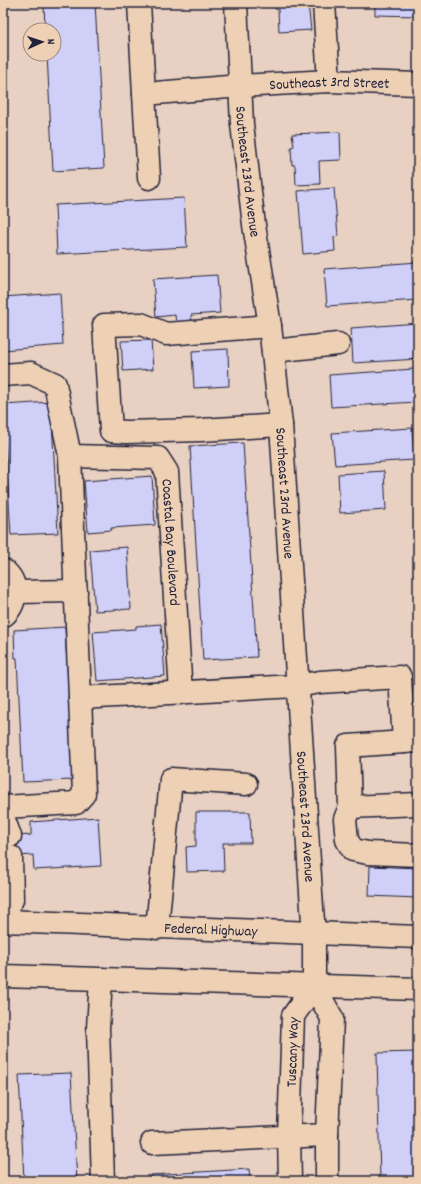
<svg xmlns="http://www.w3.org/2000/svg" width="421" height="1184" font-family="Dekko,sans-serif">
<style>
.building{fill:#d0cff8;stroke:#22223b}
.lines{fill:none;stroke-linecap:round;stroke-linejoin:round}
.minor-casing{stroke:#22223b;stroke-width:25}
.major-casing{stroke:#22223b;stroke-width:25}
.minor{stroke:#eed1b4;stroke-width:22}
.major{stroke:#eed1b4;stroke-width:22}
.labels{text-anchor:middle;stroke-width:3.5;stroke-linejoin:round;paint-order:stroke}
.street-label{font-size:15px;fill:#22223b;stroke:#eed1b4}
</style>
<rect width="100%" height="100%" fill="#e8d1c2"/>
<filter id="ink" filterUnits="userSpaceOnUse"><feTurbulence type="fractalNoise" baseFrequency=".025" numOctaves="2"/><feDisplacementMap in="SourceGraphic" scale="8" xChannelSelector="R" yChannelSelector="G"/><feConvolveMatrix kernelMatrix="1 2 1 2 8 2 1 2 1" color-interpolation-filters="sRGB"/></filter>
<g filter="url(#ink)">
<path class="building" d="M 44,3 L 95,3 L 104,168 L 53,171 L 47,54 L 54,54 L 54,30 L 45,30 Z
M 275,3 L 308,3 L 311,30 L 279,32 L 278,9 L 275,9 Z
M 375,3 L 418,3 L 418,16 L 375,15 Z
M 340,132 L 341,160 L 319,161 L 320,184 L 296,185 L 295,165 L 292,165 L 291,147 L 294,146 L 292,134 Z
M 334,188 L 338,236 L 334,237 L 335,251 L 303,254 L 298,191 Z
M 184,198 L 187,247 L 57,254 L 55,205 Z
M 418,262 L 418,300 L 327,306 L 324,269 Z
M 217,275 L 220,313 L 191,315 L 192,323 L 176,324 L 175,315 L 156,317 L 153,279 Z
M 60,293 L 63,345 L 3,350 L 3,297 Z
M 418,323 L 418,359 L 353,363 L 351,328 Z
M 151,340 L 153,369 L 123,371 L 121,341 Z
M 228,349 L 229,386 L 194,388 L 192,351 Z
M 414,369 L 416,402 L 331,407 L 329,375 Z
M 51,402 L 58,533 L 11,535 L 3,405 Z
M 412,428 L 414,460 L 335,465 L 332,433 Z
M 243,443 L 257,657 L 203,660 L 190,446 Z
M 384,471 L 386,510 L 340,513 L 338,474 Z
M 152,476 L 155,525 L 111,528 L 112,530 L 88,532 L 84,481 Z
M 127,547 L 131,609 L 95,611 L 90,550 Z
M 161,624 L 165,676 L 97,681 L 93,632 L 136,629 L 136,626 Z
M 65,627 L 73,780 L 23,782 L 17,658 L 15,658 L 14,630 Z
M 196,812 L 250,812 L 251,843 L 223,843 L 224,871 L 187,872 L 186,847 L 196,846 Z
M 98,817 L 101,866 L 34,870 L 33,855 L 3,857 L 3,837 L 31,835 L 31,822 Z
M 370,866 L 418,868 L 418,898 L 369,896 Z
M 418,1052 L 418,1181 L 380,1181 L 377,1053 Z
M 71,1073 L 77,1181 L 24,1181 L 19,1075 Z
M 249,1169 L 250,1181 L 151,1181 L 150,1175 Z"/>
<g class="lines">
<defs>
<g id="minor">
<path id="s1" d="M 139,3 L 144,94 L 240,86 L 329,81 L 418,84"/>
<path id="s2" d="M 236,3 L 242,124 L 248,175 L 254,225 L 270,326 L 281,425 L 312,908 L 314,933 L 314,986 L 332,1018 L 327,1135 L 327,1181"/>
<path d="M 324,3 L 329,81"/>
<path d="M 144,94 L 149,178"/>
<path d="M 270,326 L 166,334 L 141,324 L 104,325 L 111,431 L 126,432 L 201,430 L 281,425"/>
<path d="M 273,351 L 338,344"/>
<path d="M 3,375 L 31,373 L 55,384 L 70,456 L 84,794 L 76,803 L 3,807"/>
<path id="s3" d="M 70,456 L 158,458 L 167,472 L 181,693"/>
<path d="M 3,570 C 19,580 18,605 3,616"/>
<path d="M 15,592 L 76,591"/>
<path d="M 80,698 L 277,687 L 297,686 L 320,682 L 400,677 L 404,742"/>
<path d="M 418,741 L 348,746 L 350,807 L 345,819 L 347,840 L 353,850 L 368,853 L 418,855"/>
<path d="M 350,807 L 418,804"/>
<path d="M 3,817 L 10,836"/>
<path d="M 3,910 L 12,900 L 11,857"/>
<path d="M 157,928 L 171,779 L 246,784"/>
<path d="M 101,979 L 98,1028 L 103,1181"/>
<path d="M 152,1143 L 327,1135"/>
<path id="s4" d="M 290,1181 L 289,1136 L 293,1016 L 314,986"/>
</g>
<g id="major">
<path id="s5" d="M 3,921 L 418,937"/>
<path d="M 3,976 L 418,989"/>
</g>
</defs>
<use href="#minor" class="minor-casing"/>
<use href="#major" class="major-casing"/>
<use href="#minor" class="minor"/>
<use href="#major" class="major"/>
</g>
</g>
<g class="labels">
<g class="street-label">
<text dy="5" stroke="none"><textPath href="#s1" startOffset="277">Southeast 3rd Street</textPath></text>
<text dy="5" stroke="none"><textPath href="#s2" startOffset="169">Southeast 23rd Avenue</textPath></text>
<text dy="5" stroke="none"><textPath href="#s2" startOffset="493">Southeast 23rd Avenue</textPath></text>
<text dy="5" stroke="none"><textPath href="#s3" startOffset="175">Coastal Bay Boulevard</textPath></text>
<text dy="5" stroke="none"><textPath href="#s2" startOffset="817">Southeast 23rd Avenue</textPath></text>
<text dy="5" stroke="none"><textPath href="#s5" startOffset="208">Federal Highway</textPath></text>
<text dy="5" stroke="none"><textPath href="#s4" startOffset="129">Tuscany Way</textPath></text>
</g>
</g>
<rect width="421" height="1184" fill="none" stroke="#eed1b4" stroke-width="16"/>
<rect x="8" y="8" width="405" height="1168" fill="none" stroke="#22223b" stroke-width="1.5" filter="url(#ink)"/>
<g transform="translate(42 42) rotate(87)"><circle r="19" fill="#eed1b4" stroke="#9c8b84"/>
<path d="M0-3L7 15L0 10L-7 15Z" fill="#22223b"/>
<text y="-6" font-size="11" font-weight="bold" text-anchor="middle" fill="#22223b">N</text>
</g>
</svg>
